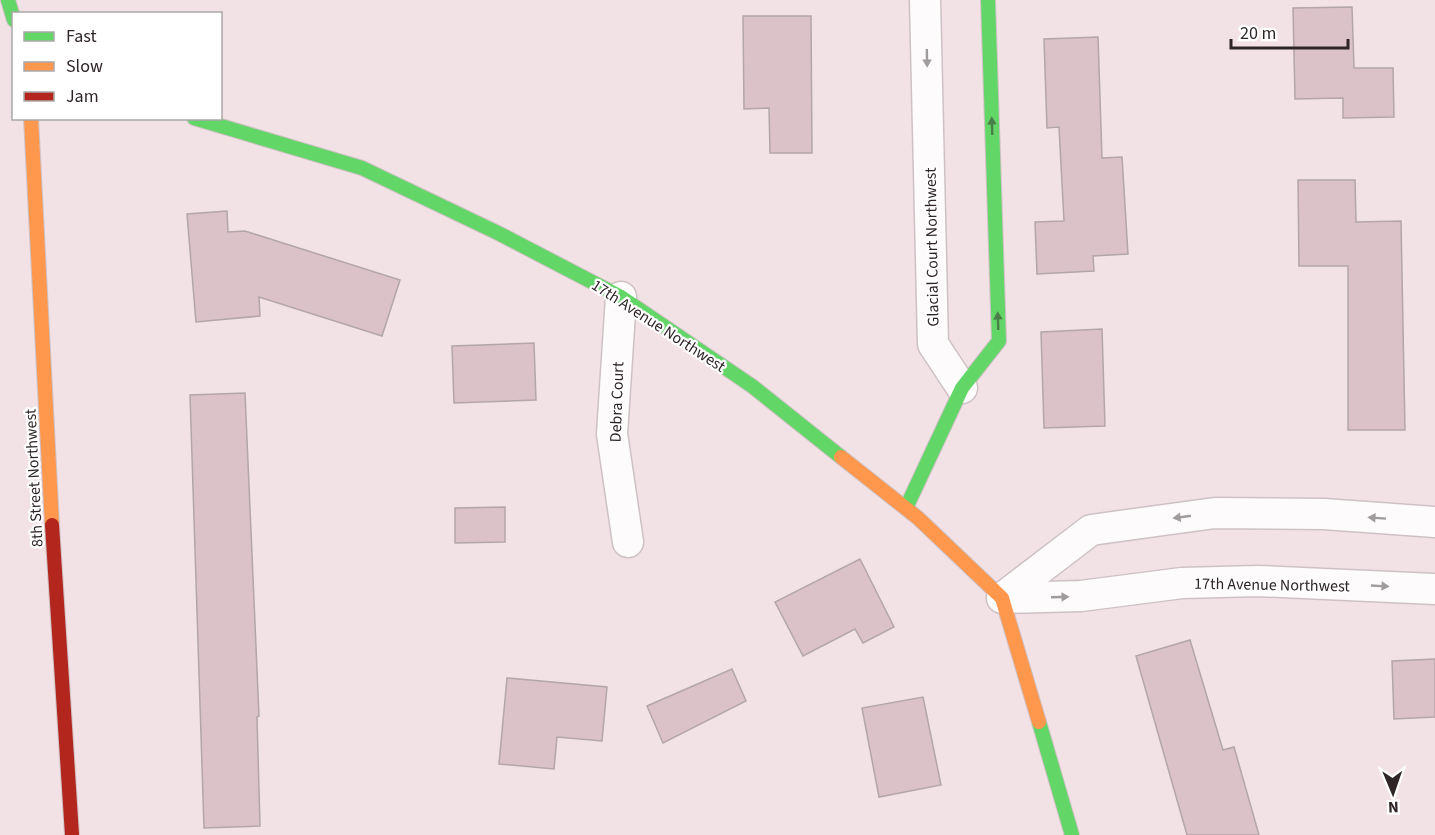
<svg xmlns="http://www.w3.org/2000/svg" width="1435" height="835" font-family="'Source Sans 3',sans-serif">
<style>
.building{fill:#dbc2c8;stroke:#b2a6a9;stroke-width:1.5}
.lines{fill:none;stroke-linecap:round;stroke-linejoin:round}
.street-casing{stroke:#cec1c4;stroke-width:33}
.fast-casing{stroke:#cec1c4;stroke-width:16}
.slow-casing{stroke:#cec1c4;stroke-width:16}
.jam-casing{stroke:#cec1c4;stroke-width:16}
.street{stroke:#fdfbfb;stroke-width:30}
.fast{stroke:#63d668;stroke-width:14}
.slow{stroke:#ff974d;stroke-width:14}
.jam{stroke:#b3261e;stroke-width:14}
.oneway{fill:#a09b9c}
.oneway2{fill:#497e48}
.labels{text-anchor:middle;stroke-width:4.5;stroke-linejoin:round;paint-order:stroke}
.street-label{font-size:16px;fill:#2f2527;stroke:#fff}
</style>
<rect width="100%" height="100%" fill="#f2e2e6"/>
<path class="building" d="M 1352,7 L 1354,68 L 1393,68 L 1394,117 L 1343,118 L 1343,98 L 1295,99 L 1293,8 Z
M 743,16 L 811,16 L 812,153 L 770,153 L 769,108 L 744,109 Z
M 1098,37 L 1102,158 L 1122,157 L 1128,254 L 1093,256 L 1094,271 L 1037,274 L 1035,222 L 1064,221 L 1059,127 L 1047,128 L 1044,39 Z
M 1298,180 L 1355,180 L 1356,222 L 1401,221 L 1405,430 L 1348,430 L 1348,266 L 1299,266 Z
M 227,211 L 228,232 L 245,231 L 400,280 L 382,336 L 259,297 L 260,316 L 196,322 L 187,214 Z
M 1102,329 L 1105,426 L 1044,428 L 1041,332 Z
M 534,343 L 536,400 L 454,403 L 452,346 Z
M 245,393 L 259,716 L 257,717 L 260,826 L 204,828 L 190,395 Z
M 505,507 L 505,542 L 455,543 L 455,508 Z
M 860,559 L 894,627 L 863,643 L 855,629 L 803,656 L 775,602 Z
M 1190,640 L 1223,750 L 1234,747 L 1259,835 L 1187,835 L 1136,656 Z
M 1435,659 L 1435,717 L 1394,719 L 1392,661 Z
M 732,669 L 746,701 L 663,743 L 647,706 Z
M 507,678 L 607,687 L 602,741 L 557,737 L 554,769 L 499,764 Z
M 923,697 L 941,785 L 879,797 L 862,708 Z"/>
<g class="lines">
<defs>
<path id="street" d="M 925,0 L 933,344 L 962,388
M 621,297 L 612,434 L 628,542
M 1002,598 L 1091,530 L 1215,513 L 1324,514 L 1435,522
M 1002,598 L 1081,596 L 1182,583 L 1258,581 L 1435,589"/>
<path id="fast" d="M 8,0 L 14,20
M 194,118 L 362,168 L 498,233 L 621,297 L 752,386 L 841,457
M 906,508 L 962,388 L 999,341 L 988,0
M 1039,722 L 1072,835"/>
<path id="slow" d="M 31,118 L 52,525
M 841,457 L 918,518 L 1002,598 L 1039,722"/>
<path id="jam" d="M 52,525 L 72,835"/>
</defs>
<use href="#street" class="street-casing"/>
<use href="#fast" class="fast-casing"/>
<use href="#slow" class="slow-casing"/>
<use href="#jam" class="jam-casing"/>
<use href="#street" class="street"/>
<use href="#fast" class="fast"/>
<use href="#slow" class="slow"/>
<use href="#jam" class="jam"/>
</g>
<defs><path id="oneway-solid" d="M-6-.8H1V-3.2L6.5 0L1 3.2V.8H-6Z" transform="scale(1.5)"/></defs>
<g class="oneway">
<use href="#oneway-solid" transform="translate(927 58) rotate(89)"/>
<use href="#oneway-solid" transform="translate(1182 517) rotate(172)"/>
<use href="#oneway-solid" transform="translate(1377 518) rotate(-176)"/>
<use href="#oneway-solid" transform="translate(1380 586) rotate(3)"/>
<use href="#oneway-solid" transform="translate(1060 597) rotate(-2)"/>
</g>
<g class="oneway2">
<use href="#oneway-solid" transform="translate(992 126) rotate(-92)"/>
<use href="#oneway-solid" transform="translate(998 321) rotate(-92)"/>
</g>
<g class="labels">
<g class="street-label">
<text transform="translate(931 247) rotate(-91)" y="6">Glacial Court Northwest</text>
<text transform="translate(659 325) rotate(33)" y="6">17th Avenue Northwest</text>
<text transform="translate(616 402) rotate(-88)" y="6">Debra Court</text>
<text transform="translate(33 478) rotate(-93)" y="6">8th Street Northwest</text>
<text transform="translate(1272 584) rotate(1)" y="6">17th Avenue Northwest</text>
</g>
</g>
<rect x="12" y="12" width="210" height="108" fill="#ffffff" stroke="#aca8a9" stroke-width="1.5"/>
<rect x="24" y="32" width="30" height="9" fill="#63d668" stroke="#aca8a9" stroke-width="1.5"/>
<text x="66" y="42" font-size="18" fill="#2f2527">Fast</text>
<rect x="24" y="62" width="30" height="9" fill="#ff974d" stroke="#aca8a9" stroke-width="1.5"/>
<text x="66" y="72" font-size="18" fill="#2f2527">Slow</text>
<rect x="24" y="92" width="30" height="9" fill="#b3261e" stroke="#aca8a9" stroke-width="1.5"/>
<text x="66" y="102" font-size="18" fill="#2f2527">Jam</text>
<g transform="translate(1393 793) rotate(178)" stroke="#ffffff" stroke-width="4.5" paint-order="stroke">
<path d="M0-4.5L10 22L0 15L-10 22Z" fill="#2f2527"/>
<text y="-9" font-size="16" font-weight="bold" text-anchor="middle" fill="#2f2527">N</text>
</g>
<path d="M1231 39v9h117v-9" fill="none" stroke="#2f2527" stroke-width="3"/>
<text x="1240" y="39" font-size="18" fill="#2f2527" stroke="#ffffff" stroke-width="4.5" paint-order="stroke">20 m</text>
</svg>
